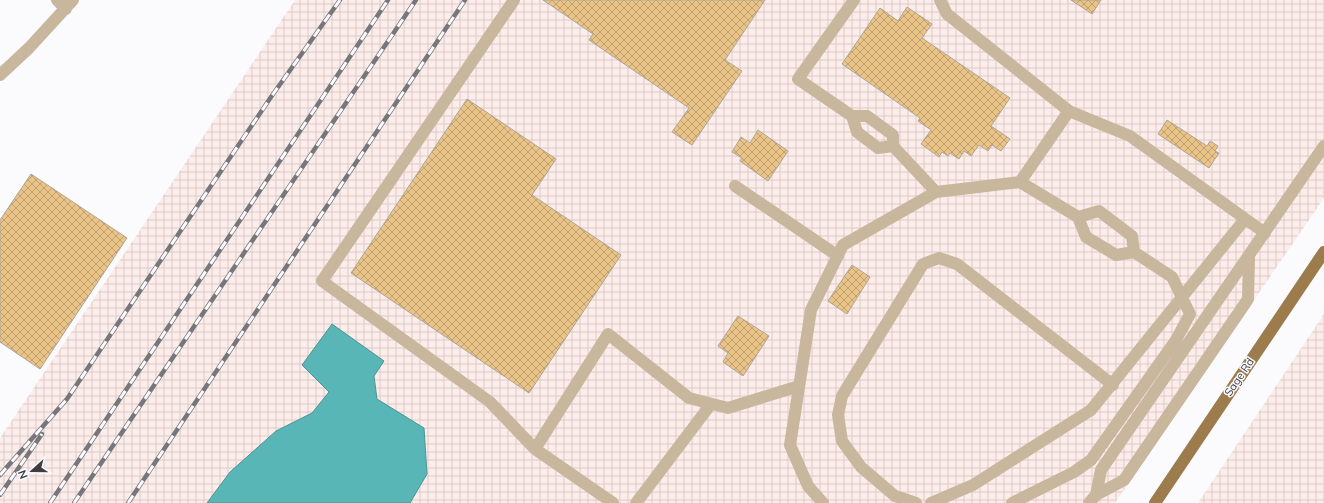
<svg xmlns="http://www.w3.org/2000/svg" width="1324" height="503" font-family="Mulish,sans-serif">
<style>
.industrial{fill:url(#industrial-grid)}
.water{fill:#59b6b7;stroke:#519194}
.building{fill:url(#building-cross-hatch);stroke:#aea598}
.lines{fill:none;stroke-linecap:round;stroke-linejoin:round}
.minor{stroke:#c8b69d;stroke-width:12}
.major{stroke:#9c7b4d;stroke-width:12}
.rail-casing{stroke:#76767b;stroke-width:4.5}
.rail{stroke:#fbfbfe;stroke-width:3;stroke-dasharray:9;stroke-linecap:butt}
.labels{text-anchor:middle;stroke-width:3;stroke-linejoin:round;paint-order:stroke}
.street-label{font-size:11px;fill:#3d3c42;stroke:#fbfbfe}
</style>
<defs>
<pattern id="industrial-grid" width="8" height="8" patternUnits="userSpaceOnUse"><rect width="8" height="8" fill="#fdedea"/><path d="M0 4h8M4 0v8" fill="none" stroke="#daccca"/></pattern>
<pattern id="building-cross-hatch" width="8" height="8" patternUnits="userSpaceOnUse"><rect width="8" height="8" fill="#eac387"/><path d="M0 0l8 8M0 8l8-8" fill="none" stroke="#bfa070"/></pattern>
</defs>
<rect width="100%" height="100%" fill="#fbfbfe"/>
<path class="industrial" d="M 295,0 L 1324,0 L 1324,198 L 1115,503 L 0,503 L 0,438 Z
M 1324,314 L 1324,503 L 1198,503 Z"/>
<path class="water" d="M 332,324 L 384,361 L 374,376 L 377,399 L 424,428 L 427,474 L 410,503 L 207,503 L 230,472 L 276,431 L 312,413 L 329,392 L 302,365 Z"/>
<path class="building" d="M 543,0 L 765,0 L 725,60 L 742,71 L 692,145 L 672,132 L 689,108 L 589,40 L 593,34 Z
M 1071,0 L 1101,0 L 1092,14 Z
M 907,7 L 932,24 L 922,38 L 1010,98 L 991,126 L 1010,139 L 1001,151 L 992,145 L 988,151 L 979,145 L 971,156 L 964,151 L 959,159 L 950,153 L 948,156 L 942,152 L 939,157 L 921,144 L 931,130 L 918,121 L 920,118 L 842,64 L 880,8 L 898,21 Z
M 467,99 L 556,159 L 532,195 L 621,255 L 529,393 L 351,273 Z
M 1167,120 L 1207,146 L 1210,141 L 1218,146 L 1215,151 L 1219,153 L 1209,168 L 1158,134 Z
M 758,130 L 788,151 L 768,181 L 740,161 L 742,158 L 732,152 L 741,137 L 750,143 Z
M 31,174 L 127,238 L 40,369 L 0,342 L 0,220 Z
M 852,265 L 870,277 L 847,314 L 828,301 Z
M 738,316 L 769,336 L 743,376 L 723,362 L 728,353 L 718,346 Z"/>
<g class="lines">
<path class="minor" d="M 57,0 L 66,9
M 514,0 L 322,281 L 490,402 L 535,449
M 854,0 L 798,79 L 852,116 L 867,116 L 893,135 L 893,146 L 936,192
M 940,0 L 947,14 L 1069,111 L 1020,182
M 0,75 L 29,48 L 73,0
M 1069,111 L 1130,136 L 1265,233
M 852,116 L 857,132 L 878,148 L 893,146
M 735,186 L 838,256
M 1078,217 L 1099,211 L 1132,236 L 1134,252
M 1096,495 L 1101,470 L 1324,146
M 613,503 L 535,449 L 608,334 L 689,398 L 728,408 L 799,386
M 636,503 L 711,404
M 823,503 L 808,486 L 790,445 L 811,310 L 843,245 L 936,192 L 1020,182 L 1078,217 L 1086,237 L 1116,255 L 1134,252 L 1172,277 L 1190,314 L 1176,340 L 1091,460 L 1074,472 L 1012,503
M 916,503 L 895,496 L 861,467 L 842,441 L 838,415 L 842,396 L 923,264 L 939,258 L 957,264 L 1113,385
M 931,503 L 973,485 L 1091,410 L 1245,219
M 1089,503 L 1096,495 L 1124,480 L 1244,305 L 1248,299 L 1249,257"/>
<path class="major" d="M 1155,503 L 1324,252"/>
<defs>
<path id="rail" d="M 0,475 L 67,399 L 271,97 L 340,0
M 0,495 L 42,434
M 50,503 L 388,0
M 74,503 L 416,0
M 128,503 L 465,0"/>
</defs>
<use href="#rail" class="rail-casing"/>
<use href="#rail" class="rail"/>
</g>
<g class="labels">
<g class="street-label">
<text transform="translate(1239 377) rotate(-56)" y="4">Sage Rd</text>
</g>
</g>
<g transform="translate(32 471) rotate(249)" stroke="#fbfbfe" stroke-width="3" paint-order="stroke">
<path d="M0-3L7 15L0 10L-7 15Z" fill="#3d3c42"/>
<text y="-6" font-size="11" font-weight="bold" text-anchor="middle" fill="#3d3c42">N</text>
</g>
</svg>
